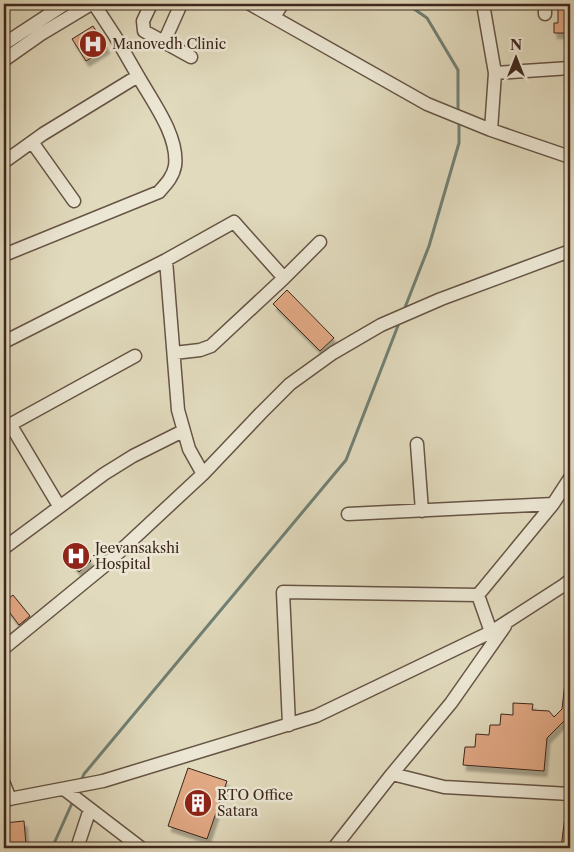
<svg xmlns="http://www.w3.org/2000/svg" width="574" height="852" font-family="'Libre Caslon Text',serif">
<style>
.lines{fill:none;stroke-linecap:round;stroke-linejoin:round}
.stream{stroke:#718074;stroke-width:3}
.building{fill:#e2a985;stroke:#3d271d;filter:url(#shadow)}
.minor-casing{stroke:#665445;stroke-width:15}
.minor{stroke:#ece7d4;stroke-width:12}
.labels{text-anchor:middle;stroke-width:5;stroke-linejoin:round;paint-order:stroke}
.poi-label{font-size:14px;fill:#3d271d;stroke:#ece7d4;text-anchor:start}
</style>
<defs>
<filter id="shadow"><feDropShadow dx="3" dy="5.5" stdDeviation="1" flood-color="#0004"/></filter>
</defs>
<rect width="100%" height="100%" fill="#e1dabd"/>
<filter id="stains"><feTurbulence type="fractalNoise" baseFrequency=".004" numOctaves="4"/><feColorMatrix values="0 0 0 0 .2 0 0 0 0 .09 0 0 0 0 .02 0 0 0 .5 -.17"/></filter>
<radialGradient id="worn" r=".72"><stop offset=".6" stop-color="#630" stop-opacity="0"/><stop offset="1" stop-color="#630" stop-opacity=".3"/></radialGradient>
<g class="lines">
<path class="stream" d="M 407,4 L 427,18 L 458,70 L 458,114
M 404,310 L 429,246 L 459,143 L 459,120
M 81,781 L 84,774 L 346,460 L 399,323
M 52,848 L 73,801"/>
</g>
<path class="building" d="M 558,9 L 570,9 L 570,33 L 554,33 L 554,23 L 558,23 Z
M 93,26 L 107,48 L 86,61 L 72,39 Z
M 287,290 L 334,338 L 320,351 L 273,304 Z
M 76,544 L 91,561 L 79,572 L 64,554 Z
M 13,595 L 30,616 L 19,625 L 4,605 L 4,602 Z
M 565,682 L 570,682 L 570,715 L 547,738 L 544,771 L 463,765 L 465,747 L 475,747 L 476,734 L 489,735 L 490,725 L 500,725 L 501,714 L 513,715 L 513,703 L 533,704 L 532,710 L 549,711 L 554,717 L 562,709 Z
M 188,768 L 227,781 L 207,839 L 168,826 Z
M 565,816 L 570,816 L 570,848 L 561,848 Z
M 24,821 L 26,845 L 4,847 L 4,823 Z"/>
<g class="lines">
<defs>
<path id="minor" d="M 94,4 L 115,36 L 138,76
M 151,4 L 143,21 L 144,31 L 191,57
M 250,4 L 427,104 L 491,130 L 570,157
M 483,4 L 495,73
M 545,4 L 545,14
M 274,17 L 282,4
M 164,42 L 181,4
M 4,44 L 65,4
M 4,60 L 41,34 L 91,4
M 491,130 L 495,73 L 570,68
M 32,142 L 74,201
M 4,162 L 43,134 L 138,76 C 152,101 179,136 175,166 C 173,177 166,184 159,192 L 4,255
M 4,342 L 166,260
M 174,353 L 200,350 L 211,346 L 284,278 L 320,242
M 10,424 L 59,506
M 4,428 L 135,356
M 417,444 L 422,511
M 203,474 L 189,449 L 178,410 L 166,260 L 234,222 L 284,278
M 348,514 L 553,504
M 4,548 L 104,474 L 133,456 L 183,431
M 491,632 L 478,595 L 553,504 L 570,478
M 4,648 L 103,567 L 203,474 L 261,413 L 290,384 L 333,353 L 381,325 L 441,299 L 570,251
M 289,725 L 283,592 L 478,595
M 392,774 L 444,787 L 570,794
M 4,784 L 10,799
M 64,789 L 141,848
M 4,800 L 103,781 L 316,716 L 491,632 L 564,585 L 570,580
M 77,848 L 90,809
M 334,848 L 392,774 L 451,703 L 505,626"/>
</defs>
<use href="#minor" class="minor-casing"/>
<use href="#minor" class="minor"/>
</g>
<defs>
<symbol id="hospital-disc" viewBox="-11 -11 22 22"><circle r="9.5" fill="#8f2418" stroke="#ece7d4"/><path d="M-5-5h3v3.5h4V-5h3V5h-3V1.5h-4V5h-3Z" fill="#fff"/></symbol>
<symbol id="building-disc" viewBox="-11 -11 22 22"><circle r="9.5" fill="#8f2418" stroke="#ece7d4"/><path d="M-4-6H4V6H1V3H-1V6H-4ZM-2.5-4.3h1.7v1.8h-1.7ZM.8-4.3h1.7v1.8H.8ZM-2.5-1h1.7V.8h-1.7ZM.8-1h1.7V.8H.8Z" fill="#fff"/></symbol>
</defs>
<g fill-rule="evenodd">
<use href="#hospital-disc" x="77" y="28" width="32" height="32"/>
<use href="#hospital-disc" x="60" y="540" width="32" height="32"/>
<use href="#building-disc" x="182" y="787" width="32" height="32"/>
</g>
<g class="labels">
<g class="poi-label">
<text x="112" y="49">Manovedh Clinic</text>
<text x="95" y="553">Jeevansakshi<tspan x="95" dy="16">Hospital</tspan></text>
<text x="217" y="800">RTO Office<tspan x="217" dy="16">Satara</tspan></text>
</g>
</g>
<rect width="574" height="852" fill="none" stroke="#e1dabd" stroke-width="20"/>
<rect x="5" y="5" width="564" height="842" fill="none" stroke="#3d271d" stroke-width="2.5"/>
<rect x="10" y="10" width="554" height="832" fill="none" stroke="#3d271d"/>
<g transform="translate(516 58)" stroke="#ece7d4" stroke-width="4" paint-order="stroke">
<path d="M0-4L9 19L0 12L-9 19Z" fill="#3d271d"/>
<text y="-8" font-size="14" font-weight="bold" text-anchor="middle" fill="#3d271d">N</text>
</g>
<rect width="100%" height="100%" filter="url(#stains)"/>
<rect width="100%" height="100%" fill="url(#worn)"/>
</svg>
